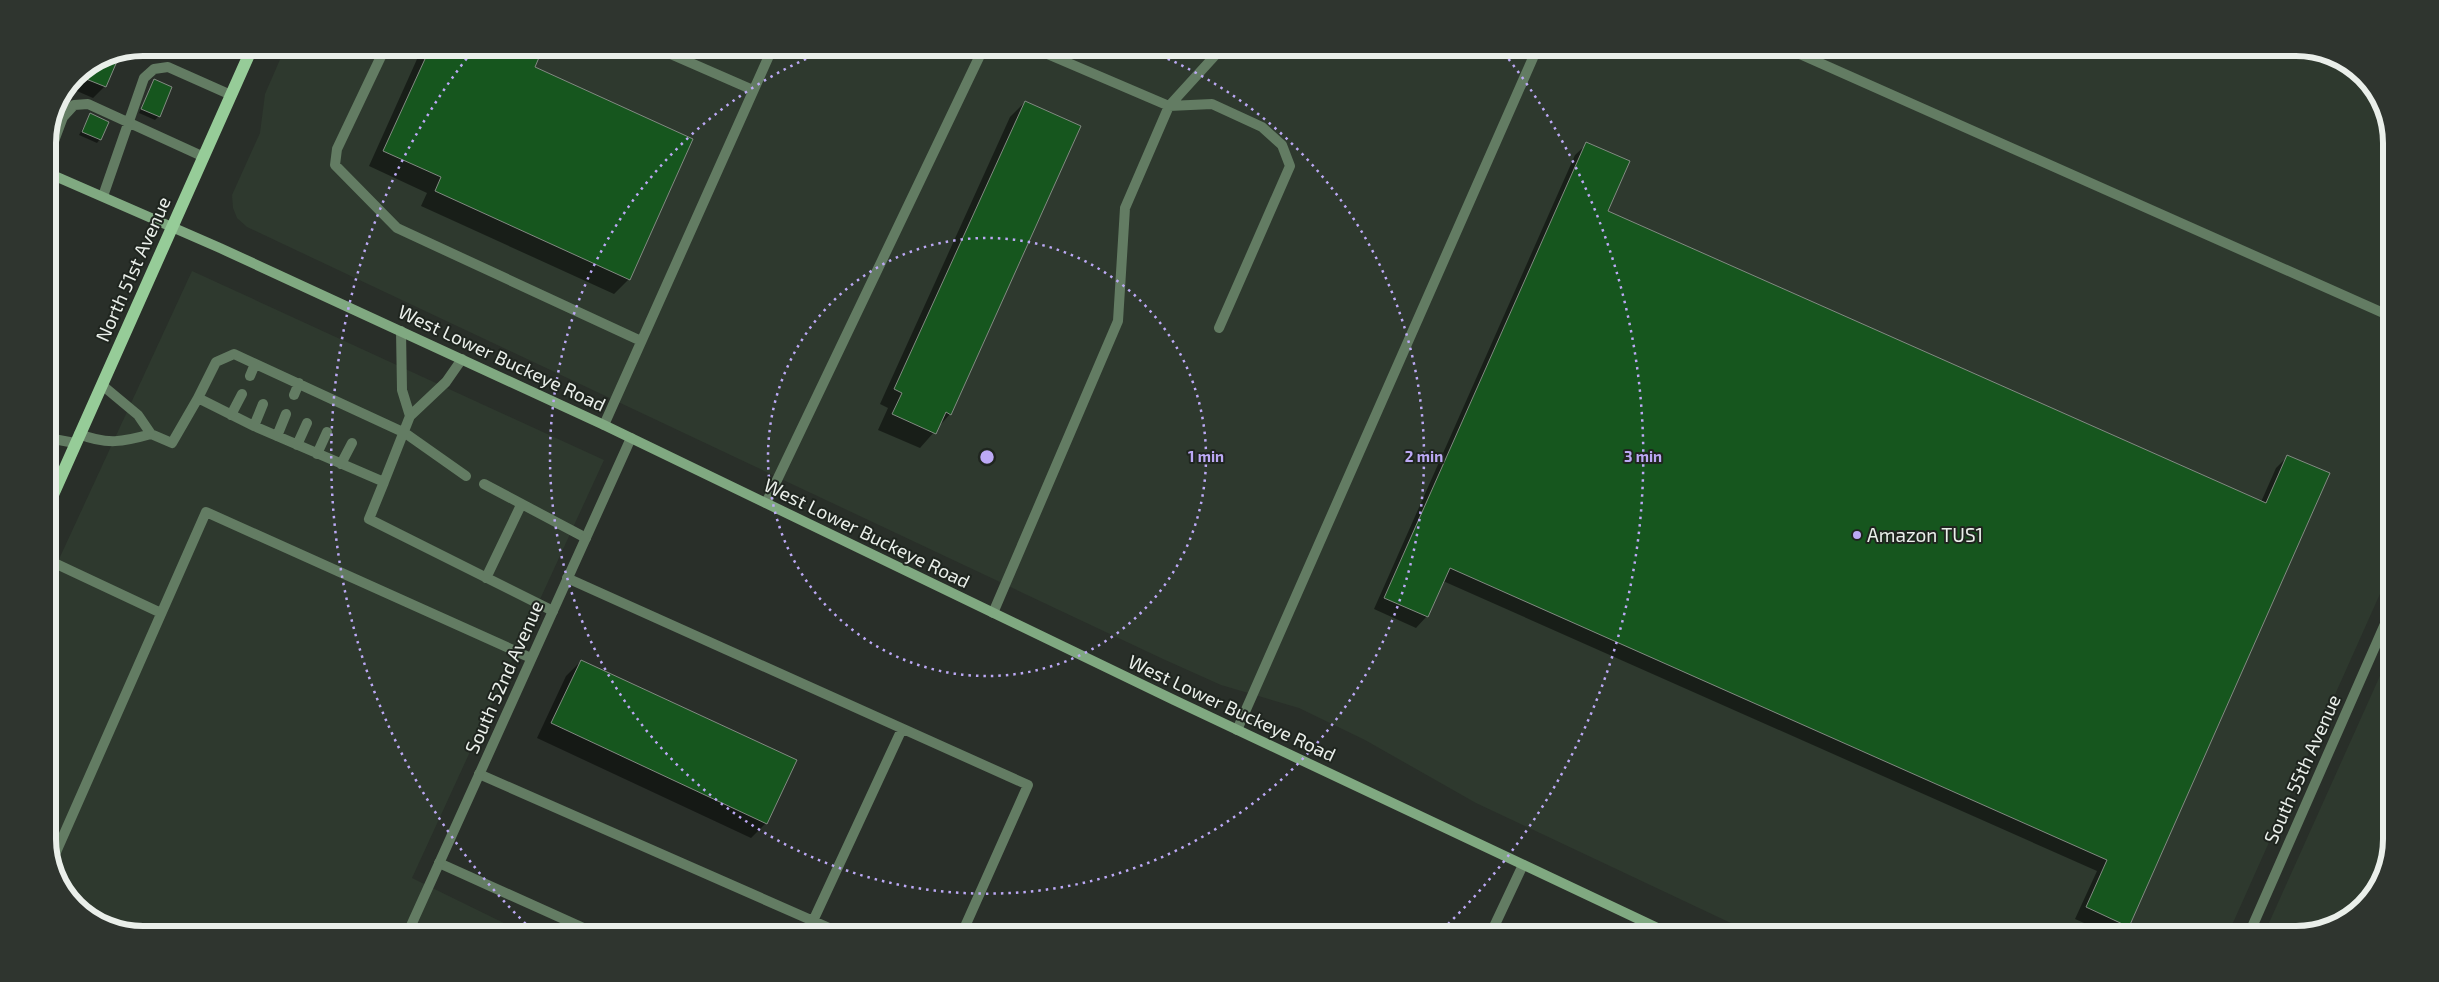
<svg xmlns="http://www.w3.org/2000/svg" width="2439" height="982" font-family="'Exo 2',sans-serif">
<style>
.built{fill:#2e392e}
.shadow{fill:#0007}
.building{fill:#16561e;stroke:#828a82}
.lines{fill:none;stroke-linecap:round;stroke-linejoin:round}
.service{stroke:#637c63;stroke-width:10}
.minor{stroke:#637c63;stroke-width:10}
.secondary{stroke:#80a981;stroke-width:10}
.primary{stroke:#96cc98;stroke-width:12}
.ring{fill:none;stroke:#bca9f5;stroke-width:2.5;stroke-dasharray:2.5 5}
.poi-dot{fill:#bca9f5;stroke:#1f251f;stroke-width:2}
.labels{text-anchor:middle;stroke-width:4;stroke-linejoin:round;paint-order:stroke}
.street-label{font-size:19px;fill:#eaefea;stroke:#1f251f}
.poi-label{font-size:19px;fill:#eaefea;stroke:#1f251f;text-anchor:start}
.rim{fill:none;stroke:#eaefea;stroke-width:6}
.centre{fill:#bca9f5;stroke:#1f251f;stroke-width:2.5}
.ring-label{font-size:15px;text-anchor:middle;font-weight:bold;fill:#bca9f5;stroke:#1f251f;stroke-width:4;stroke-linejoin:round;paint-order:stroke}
</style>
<rect width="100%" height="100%" fill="#292f29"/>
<path class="built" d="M 285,48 L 2327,53 L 2372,85 L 2391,137 L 2388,576 L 2228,934 L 1752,933 L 1476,803 L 1365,740 L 1299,708 L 1221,685 L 1163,659 L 247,227 L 237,218 L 233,208 L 232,195 L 260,133 L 265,94 Z
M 192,271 L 604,460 L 412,878 L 518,930 L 112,929 L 67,897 L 48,845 L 48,583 Z
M 2388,658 L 2386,870 L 2349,918 L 2296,934 L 2264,934 Z"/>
<path class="shadow" d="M 422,48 L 542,48 L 533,68 L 629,279 L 614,294 L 421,206 L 427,193 L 369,166 Z
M 119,52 L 104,87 L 93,98 L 70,88 L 76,75 L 107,55 Z
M 154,81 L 159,116 L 155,120 L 139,113 Z
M 1025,102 L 950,414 L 920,448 L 878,430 L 888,408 L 880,404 L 1010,117 Z
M 90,115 L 100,139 L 97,143 L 79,135 Z
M 1587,144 L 1606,212 L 2261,502 L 2276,468 L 2288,456 L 2128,926 L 2119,934 L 2109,934 L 2075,919 L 2097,871 L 1443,581 L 1427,616 L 1416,628 L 1374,609 L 1575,155 Z
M 581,661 L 766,823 L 751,838 L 537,738 L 566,676 Z
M 2386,857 L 2386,870 L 2373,887 Z"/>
<path class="building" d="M 430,48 L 543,48 L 535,67 L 693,139 L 630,280 L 435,191 L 441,177 L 383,151 Z
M 121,52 L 106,87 L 76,75 L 107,55 Z
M 154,79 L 172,87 L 160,117 L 141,109 Z
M 1025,101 L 1081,126 L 951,415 L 946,412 L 936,434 L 892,414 L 902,393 L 894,389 Z
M 90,113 L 109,122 L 101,140 L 82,132 Z
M 1586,142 L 1630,161 L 1608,211 L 2266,503 L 2287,455 L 2330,473 L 2129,927 L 2086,907 L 2107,860 L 1450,568 L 1428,617 L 1384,598 Z
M 581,660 L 797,760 L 767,824 L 551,723 Z"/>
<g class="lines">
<path class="service" d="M 385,48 L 337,149 L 335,165 L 397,228 L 641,341
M 659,49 L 753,90
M 1793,51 L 2390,316
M 48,157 L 63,117 L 74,105 L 88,104 L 204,157
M 103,196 L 144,78 L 154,69 L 168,67 L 231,95
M 1219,328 L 1290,166 L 1282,145 L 1262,127 L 1212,104 L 1169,106 L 1220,50
M 401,331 L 402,390 L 410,416
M 250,376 L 255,364
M 102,385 L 138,415 L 151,434 L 172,443 L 198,398 L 254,426 L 384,482 L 410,416 L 446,382 L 462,359
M 294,395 L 299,383
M 198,398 L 216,362 L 234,354 L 405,433 L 466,476
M 231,415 L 242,394
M 604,425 L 772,49
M 254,426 L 263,404
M 79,434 C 107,445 123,442 151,434
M 277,436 L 286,414
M 48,438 L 75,443
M 297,445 L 307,423
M 317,454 L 327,432
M 341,464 L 352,443
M 48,478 L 57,487
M 384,482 L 369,519 L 553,611
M 484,484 L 586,538
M 766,503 L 983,49
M 48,560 L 161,613
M 486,578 L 521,505
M 567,578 L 1028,785 L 963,931
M 993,613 L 1118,321 L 1125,208 L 1169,106 L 1038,50
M 1237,730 L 1536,51
M 479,774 L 836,931
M 53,859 L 206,512 L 531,658
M 439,863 L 588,930
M 813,921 L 902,729
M 1491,933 L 1523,865"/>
<path class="minor" d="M 409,930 L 631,438
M 2249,934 L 2388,617"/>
<path class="secondary" d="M 48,173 L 220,248 L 604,425 L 1174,700 L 1668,933"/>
<path class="primary" d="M 48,506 L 252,48"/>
</g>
<g class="ring">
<circle cx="987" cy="457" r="219"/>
<path d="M1147 50A437 437 0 1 1 827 50"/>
<path d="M531 929A656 656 0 0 1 474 49M1504 53A656 656 0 0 1 1443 929"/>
</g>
<circle class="poi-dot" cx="1857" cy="535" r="5"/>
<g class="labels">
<g class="street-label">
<text transform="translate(133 269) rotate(-66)" y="7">North 51st Avenue</text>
<text transform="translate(502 358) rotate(25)" y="7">West Lower Buckeye Road</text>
<text transform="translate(867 533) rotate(26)" y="7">West Lower Buckeye Road</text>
<text transform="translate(504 677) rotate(-66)" y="7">South 52nd Avenue</text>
<text transform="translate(1232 708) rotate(25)" y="7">West Lower Buckeye Road</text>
<text transform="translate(2302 769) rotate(-66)" y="7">South 55th Avenue</text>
</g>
<g class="poi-label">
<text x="1867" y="542">Amazon TUS1</text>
</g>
</g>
<path d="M0 0H2439V982H0ZM143 56H2296A87 87 0 0 1 2383 143V839A87 87 0 0 1 2296 926H143A87 87 0 0 1 56 839V143A87 87 0 0 1 143 56Z" fill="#2f352f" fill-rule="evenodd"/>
<path class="rim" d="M143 56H2296A87 87 0 0 1 2383 143V839A87 87 0 0 1 2296 926H143A87 87 0 0 1 56 839V143A87 87 0 0 1 143 56Z"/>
<circle cx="987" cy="457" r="8" class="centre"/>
<g class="ring-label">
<text x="1206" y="462">1 min</text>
<text x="1424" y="462">2 min</text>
<text x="1643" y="462">3 min</text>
</g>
</svg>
